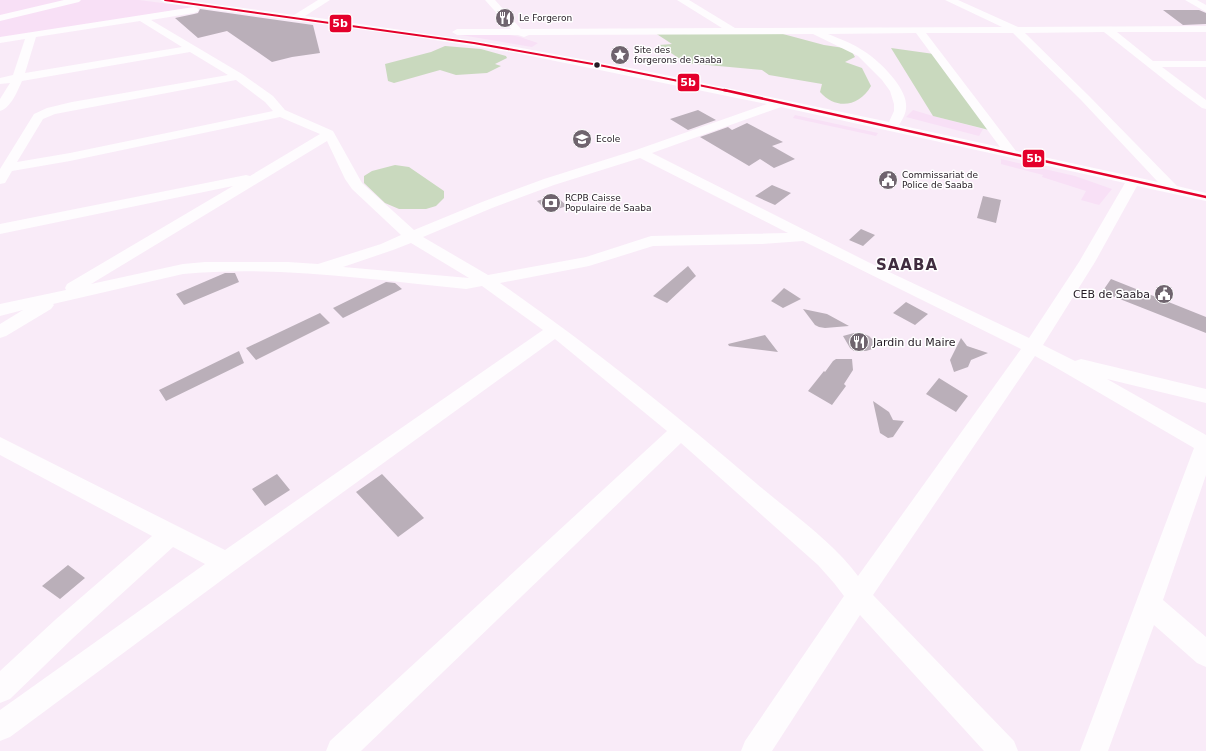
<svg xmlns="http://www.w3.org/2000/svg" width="1206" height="751" font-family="'DejaVu Sans',sans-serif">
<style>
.built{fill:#f8e0f6}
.green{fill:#c9d9be}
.building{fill:#baafb9}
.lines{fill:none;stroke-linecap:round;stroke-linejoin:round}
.minor{fill:#fefcfe;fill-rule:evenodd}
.bus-1-far1-casing{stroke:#fff;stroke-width:3.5}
.bus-1-casing{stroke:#fff;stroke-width:4.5}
.bus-1-far1{stroke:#e4002b;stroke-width:2}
.bus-1{stroke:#e4002b;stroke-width:2.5}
.bus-dot{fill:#241b24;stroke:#fff;stroke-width:1.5}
.labels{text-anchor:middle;stroke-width:3;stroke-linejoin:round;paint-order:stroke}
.far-poi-label{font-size:9px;fill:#241b24;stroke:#fff;text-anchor:start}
.poi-label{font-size:11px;fill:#241b24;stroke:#fff;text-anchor:end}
.district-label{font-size:15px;font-weight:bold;letter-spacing:1px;fill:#402c3f;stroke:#fff}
.line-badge{stroke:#fff;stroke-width:1.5}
.badge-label{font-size:11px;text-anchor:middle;font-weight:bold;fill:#fff}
</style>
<rect width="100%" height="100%" fill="#f9ebf8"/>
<path class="built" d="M 0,0 L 139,0 L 193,7 L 0,40 Z
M 458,32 L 493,32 L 520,37 L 538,43 L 532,47 L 455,34 Z
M 913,110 L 933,116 L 983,129 L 979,136 L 906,117 Z
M 795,115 L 878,133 L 876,136 L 867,134 L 793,118 Z
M 1001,159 L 1075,176 L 1112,189 L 1099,205 L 1081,200 L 1086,191 L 1042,177 L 1043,175 L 1001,164 Z"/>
<path class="green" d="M 768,30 L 824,45 L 844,48 L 852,52 L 855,57 L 845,62 L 862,68 L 871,86 C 859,107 836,110 820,92 L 822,84 L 769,75 L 762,70 L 686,63 L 659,45 L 672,44 L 652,31 Z
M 445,46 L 481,49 L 506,56 L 507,58 L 495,64 L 501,66 L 487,73 L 456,75 L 440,70 L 394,83 L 388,81 L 385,64 L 431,52 Z
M 891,48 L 934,54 L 989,130 L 933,116 Z
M 395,165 L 409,167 L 444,191 L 444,198 L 436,206 L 426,209 L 399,209 L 385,203 L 364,183 L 364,176 L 372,171 Z"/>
<path class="building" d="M 200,9 L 313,25 L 320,53 L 292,57 L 272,62 L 227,31 L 198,38 L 175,18 L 194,14 L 198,13 Z
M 1163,10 L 1199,10 L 1206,13 L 1206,24 L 1183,25 Z
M 698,110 L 716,120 L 688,130 L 670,119 Z
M 747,123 L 783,142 L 772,146 L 795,159 L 774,168 L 760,159 L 749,166 L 700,137 L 728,127 L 732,130 Z
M 772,185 L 791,193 L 775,205 L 755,196 Z
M 555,195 L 567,206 L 548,212 L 537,201 Z
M 983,196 L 1001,200 L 996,223 L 977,218 Z
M 861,229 L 875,235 L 863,246 L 849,240 Z
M 688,266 L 696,276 L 667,303 L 653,296 Z
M 225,273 L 235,273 L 239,282 L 184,305 L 176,294 Z
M 1111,279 L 1206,317 L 1206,333 L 1102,292 Z
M 386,282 L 395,283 L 402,289 L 343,318 L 333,308 Z
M 784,288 L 801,299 L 783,308 L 771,301 Z
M 906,302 L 928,314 L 915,325 L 893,313 Z
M 803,309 L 827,314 L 849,326 L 825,328 L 819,327 L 815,325 Z
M 320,313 L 330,323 L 256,360 L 246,348 Z
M 854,333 L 864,334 L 869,336 L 872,339 L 876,348 L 866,351 L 854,351 L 850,348 L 843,336 Z
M 765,335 L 778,352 L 729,346 L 728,344 Z
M 961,338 L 967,346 L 988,353 L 971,360 L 968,367 L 954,372 L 950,360 Z
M 239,351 L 244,363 L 166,401 L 159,390 Z
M 836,359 L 852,359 L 853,370 L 844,384 L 846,386 L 832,405 L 808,391 L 824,371 L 825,372 L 833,361 Z
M 939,378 L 968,396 L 956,412 L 926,394 Z
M 873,401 L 889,412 L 893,420 L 904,421 L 893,437 L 888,438 L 880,433 Z
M 277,474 L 290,490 L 265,506 L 252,489 Z
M 382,474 L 424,518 L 398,537 L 356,492 Z
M 68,565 L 85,578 L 60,599 L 42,586 Z"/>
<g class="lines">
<path class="minor" d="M 64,0 L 81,0 L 79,2 L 0,21 L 0,15 Z
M 160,0 L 184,0 L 294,15 L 318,0 L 330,0 L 305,16 L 516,47 L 646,71 L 889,122 L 894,111 L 894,104 L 890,91 L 882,80 L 858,56 L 813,34 L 529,35 L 524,37 L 518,35 L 457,35 L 452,32 L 457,29 L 511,29 L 485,0 L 495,0 L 521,29 L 722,28 L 677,0 L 689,0 L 735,28 L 1002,27 L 945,0 L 958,0 L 1018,27 L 1206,26 L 1206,32 L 1117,32 L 1153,61 L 1206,61 L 1206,67 L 1162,67 L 1206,100 L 1206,109 L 1202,108 L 1176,89 L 1104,32 L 1025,33 L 1089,96 L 1177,186 L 1206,193 L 1206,201 L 1137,186 L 1095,262 L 1043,345 L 1075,361 L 1081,359 L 1206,389 L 1206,403 L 1107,379 L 1206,435 L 1206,475 L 1163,600 L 1206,637 L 1206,667 L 1197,663 L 1154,625 L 1108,751 L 1080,751 L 1194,448 L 1055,367 L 1035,356 L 873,595 L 1014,741 L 1018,751 L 984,751 L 860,615 L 772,751 L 741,751 L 745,741 L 844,596 L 834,583 L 818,565 L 681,443 L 361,751 L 326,751 L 330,741 L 667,431 L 555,339 L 234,571 L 10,737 L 0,741 L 0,710 L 205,564 L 173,547 L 73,638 L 10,699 L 0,703 L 0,671 L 55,620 L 152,536 L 0,455 L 0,437 L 225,550 L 543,330 L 482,286 L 466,289 C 372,280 278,265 183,274 L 53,304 L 54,305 L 51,309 L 6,336 L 0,338 L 0,324 L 23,310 L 0,316 L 0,304 L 66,290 L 65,288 L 67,284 L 233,186 L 0,234 L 0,224 L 246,175 L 250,176 L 320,134 L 280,117 L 70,161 L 12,171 L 5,183 L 0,184 L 0,169 L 34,114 L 47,108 L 72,102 L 228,75 L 190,52 L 22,81 C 18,90 11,108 0,111 L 0,99 L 10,83 L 0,84 L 0,78 L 13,75 L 25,39 L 0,43 L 0,37 L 194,7 L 197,8 L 199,10 L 197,12 L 194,13 L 151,20 L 242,74 L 273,96 L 285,110 L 333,131 L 362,183 L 414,230 L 482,202 L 544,179 L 636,150 L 767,104 L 516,53 L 416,37 L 165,3 ZM 140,21 L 182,47 L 25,73 L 36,37 ZM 916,33 L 1000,147 L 899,125 C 903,119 907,112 906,104 C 906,87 877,58 862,50 C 852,43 840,39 828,34 ZM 926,33 L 1013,33 L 1081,100 L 1158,182 L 1016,151 ZM 236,80 L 265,102 L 273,111 L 70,153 L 17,162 L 43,119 L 55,114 ZM 781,107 L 1125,183 L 1079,262 L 1029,338 L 868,262 L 652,153 ZM 327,141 L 345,179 L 352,189 L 401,235 L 381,244 L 318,264 L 288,262 L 205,262 L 183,264 L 91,284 ZM 640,158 L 788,233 L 651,236 L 586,257 L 488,275 L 423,237 L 492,208 L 554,185 ZM 803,241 L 1021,349 L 858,576 C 833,542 789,511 757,484 C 674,413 589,345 500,283 L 589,266 L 653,246 L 761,244 ZM 411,243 L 469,278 L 343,267 L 393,250 Z
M 1185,0 L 1197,0 L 1206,5 L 1206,12 Z"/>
<defs>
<path id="bus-1-far1" d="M 165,0 L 474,43 L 604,66 L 728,91"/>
<path id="bus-1" d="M 724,90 L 1206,197"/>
</defs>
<use href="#bus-1-far1" class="bus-1-far1-casing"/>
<use href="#bus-1" class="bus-1-casing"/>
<use href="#bus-1-far1" class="bus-1-far1"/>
<use href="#bus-1" class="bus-1"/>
</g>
<defs>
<symbol id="restaurant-disc" viewBox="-11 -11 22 22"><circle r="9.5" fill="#6f646e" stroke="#fff"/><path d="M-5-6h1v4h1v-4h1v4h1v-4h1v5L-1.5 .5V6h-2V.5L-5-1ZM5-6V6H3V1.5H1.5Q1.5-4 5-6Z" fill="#fff"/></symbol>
<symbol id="sight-disc" viewBox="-11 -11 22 22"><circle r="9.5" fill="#6f646e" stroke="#fff"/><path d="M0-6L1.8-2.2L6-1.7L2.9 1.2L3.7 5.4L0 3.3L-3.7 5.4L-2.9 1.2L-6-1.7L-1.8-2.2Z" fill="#fff"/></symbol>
<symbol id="school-disc" viewBox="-11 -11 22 22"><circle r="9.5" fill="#6f646e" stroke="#fff"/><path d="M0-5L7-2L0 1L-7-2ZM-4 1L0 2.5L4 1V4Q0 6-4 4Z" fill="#fff"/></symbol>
<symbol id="civic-disc" viewBox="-11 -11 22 22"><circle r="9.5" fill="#6f646e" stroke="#fff"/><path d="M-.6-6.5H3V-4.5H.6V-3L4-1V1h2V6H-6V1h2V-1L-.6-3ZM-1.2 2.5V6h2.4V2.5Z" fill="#fff"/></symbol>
<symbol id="bank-disc" viewBox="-11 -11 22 22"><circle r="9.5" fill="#6f646e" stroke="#fff"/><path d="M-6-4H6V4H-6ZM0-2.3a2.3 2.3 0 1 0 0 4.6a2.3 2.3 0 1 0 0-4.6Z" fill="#fff"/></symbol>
</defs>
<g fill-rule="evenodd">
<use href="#restaurant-disc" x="494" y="7" width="22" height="22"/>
<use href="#sight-disc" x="609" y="44" width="22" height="22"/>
<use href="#school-disc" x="571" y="128" width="22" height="22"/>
<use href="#civic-disc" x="877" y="169" width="22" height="22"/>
<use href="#bank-disc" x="540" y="192" width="22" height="22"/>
<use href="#civic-disc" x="1153" y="283" width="22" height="22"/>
<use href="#restaurant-disc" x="848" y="331" width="22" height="22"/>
</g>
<circle class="bus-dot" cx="597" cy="65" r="3.5"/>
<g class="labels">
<g class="far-poi-label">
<text x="519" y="21">Le Forgeron</text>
<text x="634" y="53">Site des<tspan x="634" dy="10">forgerons de Saaba</tspan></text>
<text x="596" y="142">Ecole</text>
<text x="902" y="178">Commissariat de<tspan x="902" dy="10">Police de Saaba</tspan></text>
<text x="565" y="201">RCPB Caisse<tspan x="565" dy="10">Populaire de Saaba</tspan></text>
</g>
<g class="poi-label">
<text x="1150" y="298">CEB de Saaba</text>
<text x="873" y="346" text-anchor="start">Jardin du Maire</text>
</g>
<g class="district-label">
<text x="907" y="270">SAABA</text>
</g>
</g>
<g class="line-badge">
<rect x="329" y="14" width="23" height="19" rx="4" fill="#e4002b"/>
<rect x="677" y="73" width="23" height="19" rx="4" fill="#e4002b"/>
<rect x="1022" y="149" width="23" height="19" rx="4" fill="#e4002b"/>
</g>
<g class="badge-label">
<text x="340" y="27">5b</text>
<text x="688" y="86">5b</text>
<text x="1034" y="162">5b</text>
</g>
</svg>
